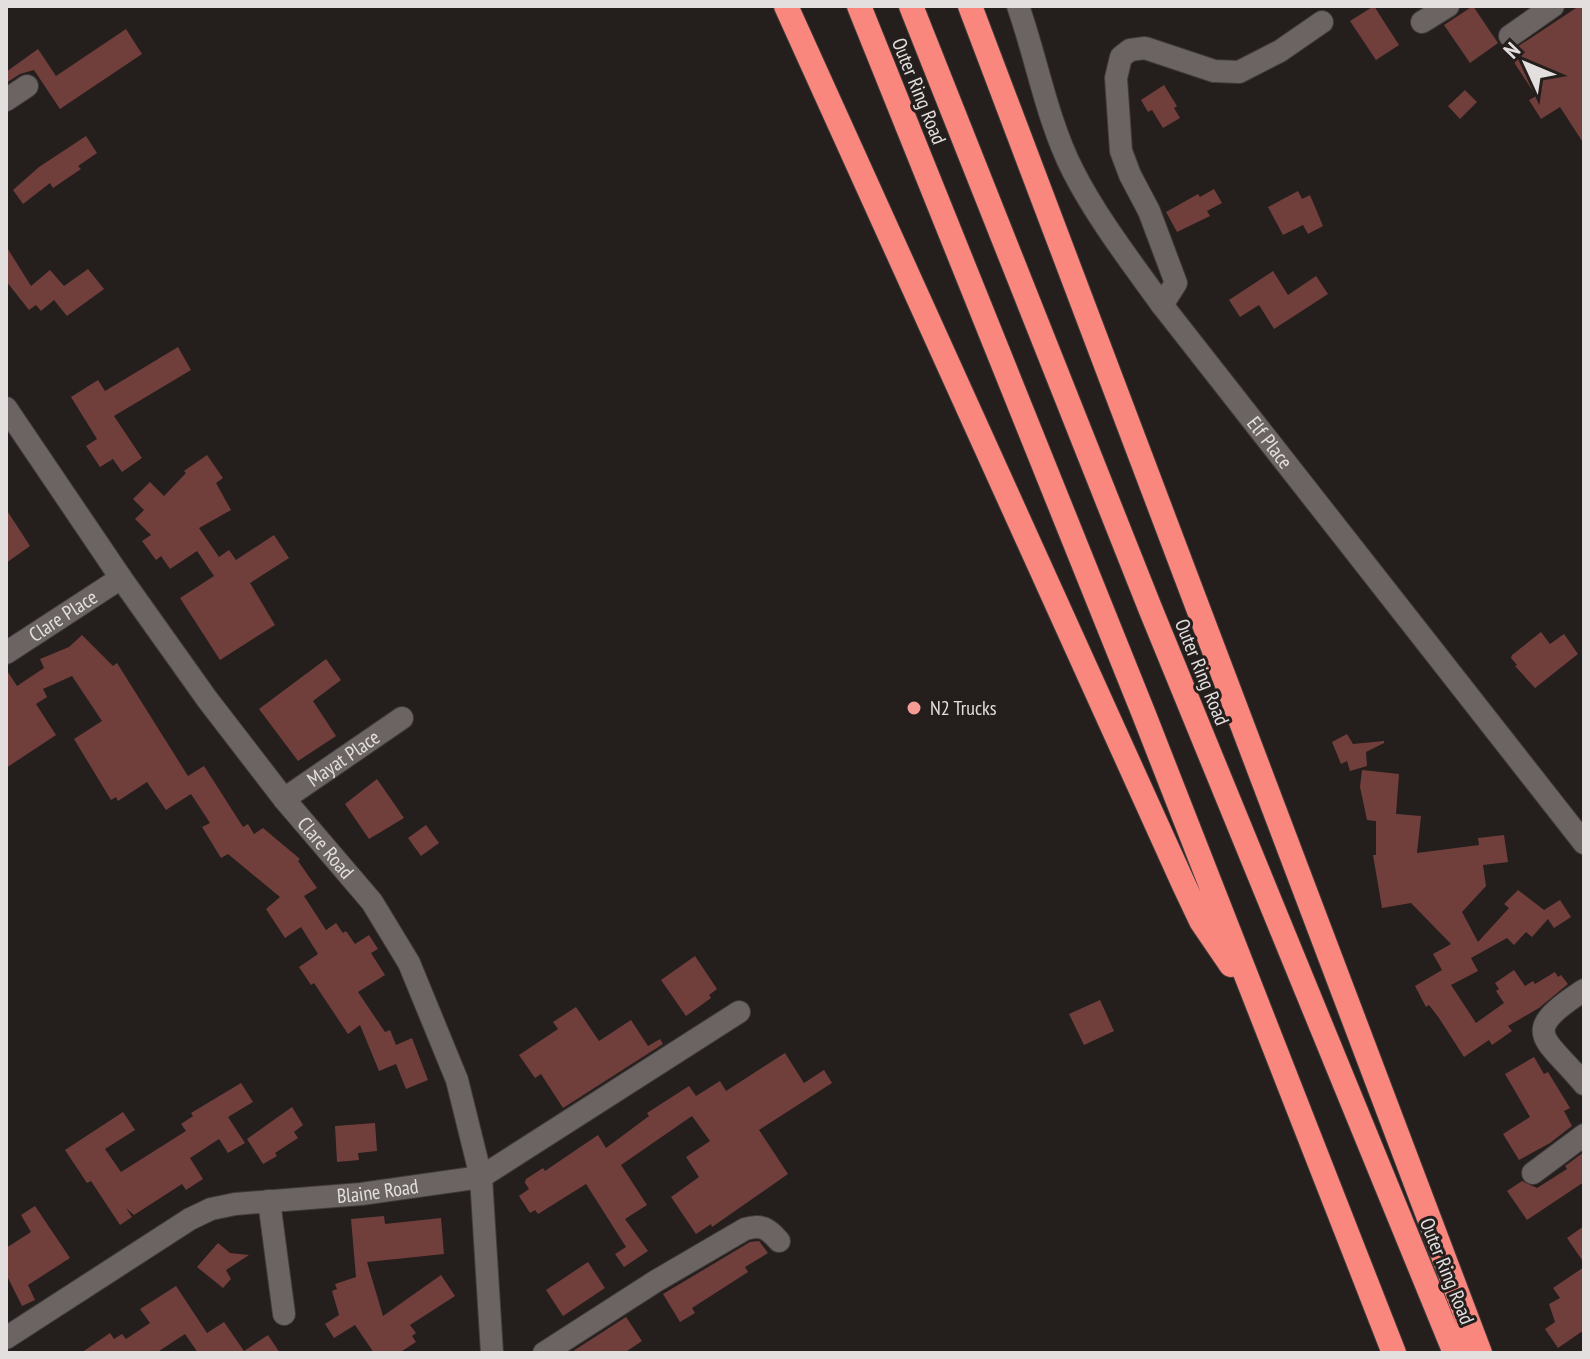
<svg xmlns="http://www.w3.org/2000/svg" width="1590" height="1359" font-family="'PT Sans Narrow',sans-serif">
<style>
.building{fill:#713f3b}
.lines{fill:none;stroke-linecap:round;stroke-linejoin:round}
.minor-casing{stroke:#403c3b;stroke-width:24}
.highway-casing{stroke:#403c3b;stroke-width:26}
.minor{stroke:#6b6463;stroke-width:22}
.highway{stroke:#fa877e;stroke-width:24}
.poi-dot{fill:#f59c94;stroke:#241e1d;stroke-width:3}
.labels{text-anchor:middle;stroke-width:6;stroke-linejoin:round;paint-order:stroke}
.street-label{font-size:20px;fill:#e3dfde;stroke:#241e1d}
.poi-label{font-size:20px;fill:#e3dfde;stroke:#241e1d;text-anchor:start}
</style>
<rect width="100%" height="100%" fill="#241e1d"/>
<path class="building" d="M 1374,6 L 1399,45 L 1376,60 L 1350,21 Z
M 1473,6 L 1498,43 L 1470,63 L 1444,25 Z
M 1579,6 L 1584,6 L 1584,144 L 1560,107 L 1541,119 L 1529,100 L 1536,96 L 1508,53 Z
M 126,29 L 142,54 L 60,109 L 34,70 L 20,74 L 6,83 L 6,72 L 38,49 L 56,76 Z
M 1164,85 L 1177,106 L 1174,108 L 1180,118 L 1163,128 L 1152,110 L 1148,112 L 1141,100 Z
M 1465,90 L 1477,102 L 1460,119 L 1448,106 Z
M 86,136 L 97,153 L 78,166 L 81,169 L 53,188 L 50,183 L 23,204 L 13,190 L 39,167 Z
M 1214,189 L 1222,203 L 1207,211 L 1210,216 L 1177,232 L 1166,212 L 1198,194 L 1200,197 Z
M 1298,191 L 1302,199 L 1310,195 L 1323,226 L 1308,234 L 1303,225 L 1283,235 L 1268,207 Z
M 6,246 L 31,286 L 50,270 L 64,286 L 88,269 L 104,289 L 67,316 L 54,300 L 41,311 L 36,305 L 29,310 L 6,281 Z
M 1273,271 L 1288,295 L 1316,276 L 1328,294 L 1274,329 L 1259,305 L 1240,317 L 1229,300 Z
M 178,347 L 191,370 L 114,416 L 142,458 L 122,472 L 113,459 L 100,467 L 86,446 L 97,439 L 71,397 L 98,380 L 105,391 Z
M 207,455 L 223,478 L 216,483 L 231,510 L 199,528 L 219,557 L 229,550 L 236,560 L 274,535 L 289,558 L 250,583 L 275,625 L 220,660 L 180,598 L 214,576 L 197,551 L 170,569 L 161,556 L 156,560 L 142,541 L 151,535 L 135,519 L 144,510 L 133,499 L 150,482 L 164,496 L 186,473 L 184,471 Z
M 6,509 L 30,546 L 6,563 Z
M 1541,632 L 1550,644 L 1564,634 L 1578,654 L 1535,688 L 1515,666 L 1517,665 L 1511,658 L 1512,655 Z
M 82,635 L 113,666 L 117,663 L 188,776 L 204,766 L 243,827 L 248,824 L 254,834 L 263,828 L 300,859 L 298,861 L 317,888 L 304,896 L 326,930 L 336,923 L 343,933 L 346,931 L 355,944 L 369,935 L 378,949 L 371,953 L 385,975 L 358,992 L 385,1032 L 390,1030 L 396,1045 L 412,1038 L 428,1080 L 406,1089 L 396,1064 L 379,1071 L 360,1025 L 348,1034 L 314,983 L 311,985 L 299,967 L 318,954 L 301,927 L 285,938 L 266,909 L 280,897 L 228,854 L 221,858 L 202,827 L 210,823 L 191,794 L 166,810 L 147,782 L 118,801 L 116,797 L 111,800 L 74,739 L 102,721 L 72,676 L 43,689 L 47,697 L 36,704 L 56,735 L 6,768 L 6,669 L 17,686 L 44,668 L 40,659 L 69,647 Z
M 326,659 L 341,680 L 313,701 L 336,736 L 298,761 L 259,709 Z
M 1347,734 L 1353,744 L 1384,741 L 1384,743 L 1366,752 L 1367,766 L 1350,771 L 1347,761 L 1341,764 L 1332,742 Z
M 1362,770 L 1399,774 L 1396,814 L 1421,816 L 1417,853 L 1479,845 L 1478,838 L 1504,835 L 1508,862 L 1483,865 L 1486,886 L 1462,912 L 1478,942 L 1509,908 L 1504,904 L 1518,890 L 1544,910 L 1560,900 L 1571,917 L 1554,928 L 1548,919 L 1532,937 L 1526,932 L 1514,945 L 1507,938 L 1471,958 L 1478,971 L 1451,985 L 1476,1023 L 1504,1003 L 1496,991 L 1499,989 L 1495,983 L 1514,970 L 1525,986 L 1533,981 L 1535,984 L 1555,972 L 1558,977 L 1561,975 L 1568,984 L 1539,1008 L 1508,1026 L 1512,1031 L 1492,1045 L 1489,1040 L 1464,1057 L 1439,1018 L 1429,1005 L 1426,1007 L 1415,986 L 1442,970 L 1433,954 L 1451,944 L 1411,903 L 1382,908 L 1373,855 L 1376,855 L 1376,821 L 1367,820 L 1360,787 Z
M 377,779 L 404,818 L 369,839 L 345,804 Z
M 426,825 L 439,843 L 421,856 L 408,838 Z
M 695,956 L 717,989 L 709,995 L 711,998 L 686,1016 L 661,980 Z
M 1100,1000 L 1114,1031 L 1084,1045 L 1069,1014 Z
M 576,1007 L 599,1041 L 631,1020 L 648,1046 L 660,1039 L 663,1044 L 563,1108 L 541,1074 L 535,1078 L 519,1055 L 558,1029 L 553,1022 Z
M 785,1053 L 804,1083 L 824,1070 L 832,1083 L 759,1130 L 788,1174 L 712,1227 L 711,1224 L 696,1234 L 671,1197 L 699,1177 L 686,1157 L 710,1141 L 692,1116 L 621,1165 L 647,1205 L 625,1219 L 648,1251 L 624,1267 L 615,1254 L 626,1247 L 586,1184 L 538,1214 L 535,1210 L 530,1213 L 519,1196 L 529,1189 L 525,1183 L 526,1179 L 543,1168 L 545,1171 L 598,1135 L 606,1148 L 649,1116 L 647,1113 L 689,1086 L 696,1096 L 720,1081 L 726,1091 Z
M 1534,1057 L 1544,1074 L 1548,1072 L 1570,1108 L 1564,1111 L 1572,1126 L 1550,1143 L 1519,1160 L 1503,1134 L 1530,1117 L 1505,1074 Z
M 241,1083 L 253,1102 L 228,1117 L 245,1143 L 228,1153 L 219,1139 L 190,1158 L 203,1179 L 186,1190 L 182,1184 L 134,1215 L 126,1208 L 132,1217 L 120,1225 L 91,1181 L 87,1183 L 65,1150 L 123,1112 L 135,1130 L 105,1149 L 121,1172 L 186,1131 L 181,1124 L 193,1116 L 191,1113 Z
M 292,1107 L 303,1125 L 294,1132 L 298,1138 L 275,1153 L 277,1156 L 263,1164 L 247,1139 Z
M 375,1123 L 377,1151 L 358,1153 L 359,1160 L 337,1162 L 335,1126 Z
M 1584,1152 L 1584,1182 L 1527,1220 L 1507,1191 L 1522,1181 L 1537,1188 L 1567,1169 L 1565,1166 Z
M 35,1206 L 70,1258 L 28,1285 L 35,1300 L 22,1306 L 6,1274 L 6,1248 L 31,1232 L 21,1215 Z
M 384,1216 L 385,1224 L 441,1218 L 444,1254 L 367,1262 L 383,1316 L 441,1275 L 455,1296 L 410,1325 L 416,1333 L 412,1336 L 416,1342 L 399,1353 L 374,1353 L 355,1325 L 334,1338 L 325,1324 L 339,1315 L 332,1291 L 337,1289 L 335,1284 L 356,1277 L 351,1219 Z
M 1584,1226 L 1584,1263 L 1567,1238 Z
M 759,1241 L 768,1253 L 745,1267 L 748,1272 L 692,1308 L 695,1313 L 680,1322 L 663,1294 L 750,1242 Z
M 218,1243 L 230,1253 L 249,1255 L 226,1270 L 231,1279 L 223,1288 L 197,1267 Z
M 588,1262 L 605,1288 L 563,1316 L 546,1290 Z
M 1584,1267 L 1584,1330 L 1558,1348 L 1545,1329 L 1555,1322 L 1549,1304 L 1560,1298 L 1553,1288 Z
M 176,1286 L 207,1333 L 224,1322 L 244,1351 L 268,1335 L 280,1353 L 198,1353 L 185,1334 L 156,1353 L 81,1353 L 110,1333 L 114,1339 L 122,1334 L 126,1339 L 150,1323 L 140,1309 Z
M 626,1317 L 642,1341 L 624,1353 L 570,1353 Z"/>
<g class="lines">
<defs>
<g id="minor">
<path id="s1" d="M 1018,6 C 1037,60 1047,120 1073,171 C 1097,218 1131,262 1162,305 L 1584,843"/>
<path d="M 1422,22 L 1448,6"/>
<path d="M 1510,36 L 1553,6"/>
<path d="M 6,100 L 27,86"/>
<path d="M 1162,305 L 1176,283 L 1149,211 L 1130,175 L 1121,151 L 1116,78 L 1121,57 L 1130,50 L 1145,48 L 1214,71 L 1239,72 L 1280,51 L 1322,22"/>
<path id="s2" d="M 6,408 L 121,578 L 207,699 L 284,799 L 372,902 L 409,963 L 457,1080 L 481,1177 L 492,1353"/>
<path id="s3" d="M 6,653 L 121,578"/>
<path id="s4" d="M 284,799 L 402,718"/>
<path d="M 1584,990 C 1518,1033 1544,1036 1584,1084"/>
<path d="M 1533,1173 L 1584,1135"/>
<path d="M 269,1201 L 284,1314"/>
<path id="s5" d="M 6,1338 L 190,1219 L 211,1209 L 235,1204 L 361,1194 L 481,1177 L 739,1012"/>
<path d="M 544,1353 L 656,1281 L 745,1229 C 761,1224 768,1228 779,1241"/>
</g>
<path id="highway" d="M 786,6 L 1184,885 L 1201,921 L 1231,965
M 859,6 L 1143,712 L 1394,1353
M 911,6 L 1150,608 L 1455,1353
M 970,6 L 1480,1353"/>
</defs>
<use href="#minor" class="minor-casing"/>
<use href="#highway" class="highway-casing"/>
<use href="#minor" class="minor"/>
<use href="#highway" class="highway"/>
</g>
<circle class="poi-dot" cx="914" cy="708" r="8"/>
<g class="labels">
<g class="street-label">
<text transform="translate(919 91) rotate(68)" y="7">Outer Ring Road</text>
<text dy="7" stroke="none"><textPath href="#s1" startOffset="510">Elf Place</textPath></text>
<text dy="7" stroke="none"><textPath href="#s3" startOffset="68">Clare Place</textPath></text>
<text transform="translate(1202 672) rotate(68)" y="7">Outer Ring Road</text>
<text dy="7" stroke="none"><textPath href="#s4" startOffset="72">Mayat Place</textPath></text>
<text dy="7" stroke="none"><textPath href="#s2" startOffset="544">Clare Road</textPath></text>
<text dy="7" stroke="none"><textPath href="#s5" startOffset="410">Blaine Road</textPath></text>
<text transform="translate(1447 1271) rotate(68)" y="7">Outer Ring Road</text>
</g>
<g class="poi-label">
<text x="930" y="715">N2 Trucks</text>
</g>
</g>
<rect width="1590" height="1359" fill="none" stroke="#e3dfde" stroke-width="16"/>
<g transform="translate(1526 64) rotate(314)" stroke="#241e1d" stroke-width="6" paint-order="stroke">
<path d="M0-6L14 30L0 20L-14 30Z" fill="#e3dfde"/>
<text y="-12" font-size="22" font-weight="bold" text-anchor="middle" fill="#e3dfde">N</text>
</g>
</svg>
